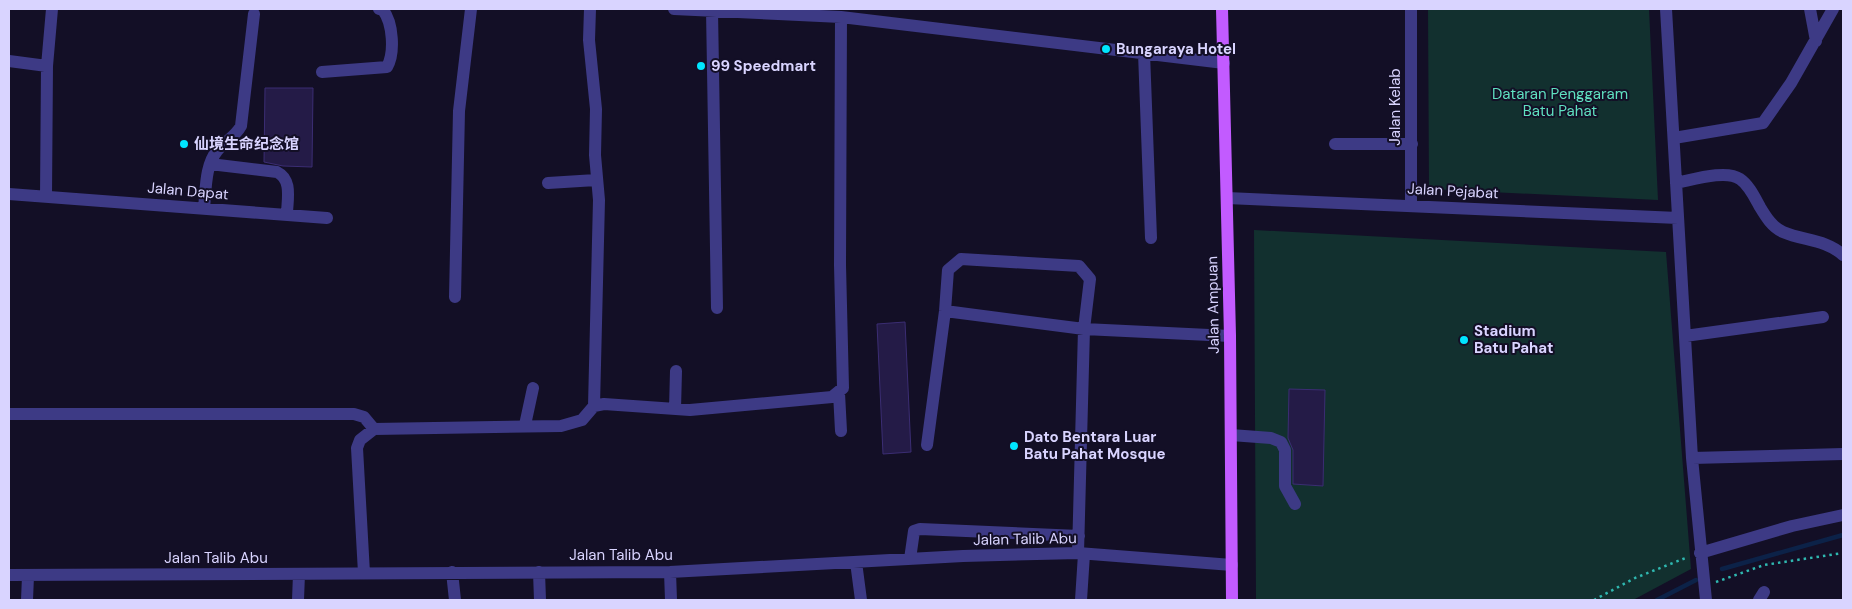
<svg xmlns="http://www.w3.org/2000/svg" width="1852" height="609" font-family="'DM Sans','Noto Sans SC',sans-serif">
<style>
.green{fill:#12302f}
.lines{fill:none;stroke-linecap:round;stroke-linejoin:round}
.stream{stroke:#0c2248;stroke-width:4.5}
.building{fill:#241b47;stroke:#3b2d73}
.path{stroke:#2fb8b0;stroke-width:2.5;stroke-dasharray:2.5 4;stroke-linecap:butt}
.minor{stroke:#3d3a85;stroke-width:12}
.major{stroke:#c25bff;stroke-width:12}
.poi-dot{fill:#00e5ff;stroke:#130f26;stroke-width:2}
.labels{text-anchor:middle;stroke-width:4;stroke-linejoin:round;paint-order:stroke}
.poi-label{font-size:15px;font-weight:bold;fill:#d9d4ff;stroke:#130f26;text-anchor:start}
.park-label{font-size:15px;fill:#5fe0c0;stroke:#130f26}
.street-label{font-size:15px;fill:#d9d4ff;stroke:#130f26}
</style>
<rect width="100%" height="100%" fill="#130f26"/>
<path class="green" d="M 1428,9 L 1649,9 L 1658,200 L 1429,189 Z
M 1254,230 L 1666,252 L 1691,569 L 1633,600 L 1256,600 Z"/>
<g class="lines">
<path class="stream" d="M 1722,569 L 1843,535
M 1657,600 L 1696,580"/>
</g>
<path class="building" d="M 265,88 L 313,88 L 312,167 L 283,166 L 264,162 Z
M 905,322 L 911,452 L 883,454 L 877,324 Z
M 1289,389 L 1325,390 L 1323,486 L 1293,484 L 1293,450 L 1288,438 Z"/>
<g class="lines">
<path class="path" d="M 1716,582 L 1764,565 L 1843,553
M 1594,600 L 1635,578 L 1688,557"/>
<path class="minor" d="M 590,9 L 589,40 L 596,109 L 595,155 L 599,200 L 594,406
M 674,9 L 841,17 L 1224,63
M 1666,9 L 1692,458 L 1706,600
M 1810,9 L 1816,41
M 712,10 L 717,308
M 1144,53 L 1151,238
M 9,61 L 47,66
M 322,72 L 387,67 C 395,53 393,23 383,10 L 379,9
M 1674,138 L 1763,123 L 1791,83 L 1833,9
M 1335,144 L 1412,144
M 210,164 L 277,172 C 293,180 287,200 287,215
M 548,183 L 596,180
M 1676,183 C 1692,180 1726,169 1740,179 C 1749,185 1755,198 1760,207 C 1766,217 1772,227 1783,232 C 1804,241 1825,239 1843,255
M 9,194 L 327,218
M 46,196 L 47,66 L 52,9
M 1227,198 L 1678,218
M 1411,205 L 1411,9
M 204,208 C 206,190 205,165 217,151 C 225,141 235,137 241,126 L 254,14
M 455,297 L 459,111 L 471,9
M 945,311 L 1084,329 L 1230,336
M 1685,336 L 1823,317
M 839,393 L 841,431
M 675,409 L 676,371
M 9,414 L 354,414 L 364,417 L 374,429
M 525,425 L 533,388
M 1231,435 L 1271,438 L 1281,442 L 1285,450 L 1285,486 L 1295,504
M 927,445 L 945,311 L 948,270 L 961,259 L 1079,266 L 1090,279 L 1084,329 L 1078,553
M 1692,458 L 1843,454
M 1700,553 L 1792,526 L 1843,515
M 910,559 L 914,531 L 920,529 L 1079,536
M 856,562 L 861,600
M 452,572 L 455,600
M 539,572 L 540,600
M 670,572 L 671,600
M 364,573 L 357,448 L 360,440 L 374,429 L 561,426 L 582,420 L 594,406 L 604,404 L 690,410 L 832,397 L 843,388 L 840,265 L 841,17
M 9,575 L 670,572 L 963,556 L 1078,553 L 1232,565
M 27,600 L 28,576
M 298,600 L 299,574
M 1081,600 L 1084,554
M 1759,600 L 1764,592"/>
<path class="major" d="M 1222,9 L 1230,336 L 1232,600"/>
</g>
<g class="poi-dot">
<circle cx="1106" cy="49" r="5"/>
<circle cx="701" cy="66" r="5"/>
<circle cx="184" cy="144" r="5"/>
<circle cx="1464" cy="340" r="5"/>
<circle cx="1014" cy="446" r="5"/>
</g>
<g class="labels">
<g class="poi-label">
<text x="1116" y="54">Bungaraya Hotel</text>
<text x="711" y="71">99 Speedmart</text>
<text x="194" y="149">仙境生命纪念馆</text>
<text x="1474" y="336">Stadium<tspan x="1474" dy="17">Batu Pahat</tspan></text>
<text x="1024" y="442">Dato Bentara Luar<tspan x="1024" dy="17">Batu Pahat Mosque</tspan></text>
</g>
<g class="park-label">
<text x="1560" y="99">Dataran Penggaram<tspan x="1560" dy="17">Batu Pahat</tspan></text>
</g>
<g class="street-label">
<text transform="translate(1395 107) rotate(-90)" y="5">Jalan Kelab</text>
<text transform="translate(188 191) rotate(5)" y="5">Jalan Dapat</text>
<text transform="translate(1453 191) rotate(3)" y="5">Jalan Pejabat</text>
<text transform="translate(1213 305) rotate(-91)" y="5">Jalan Ampuan</text>
<text transform="translate(1025 539) rotate(-1)" y="5">Jalan Talib Abu</text>
<text x="621" y="560">Jalan Talib Abu</text>
<text x="216" y="563">Jalan Talib Abu</text>
</g>
</g>
<rect width="1852" height="609" fill="none" stroke="#d9d4ff" stroke-width="20"/>
</svg>
